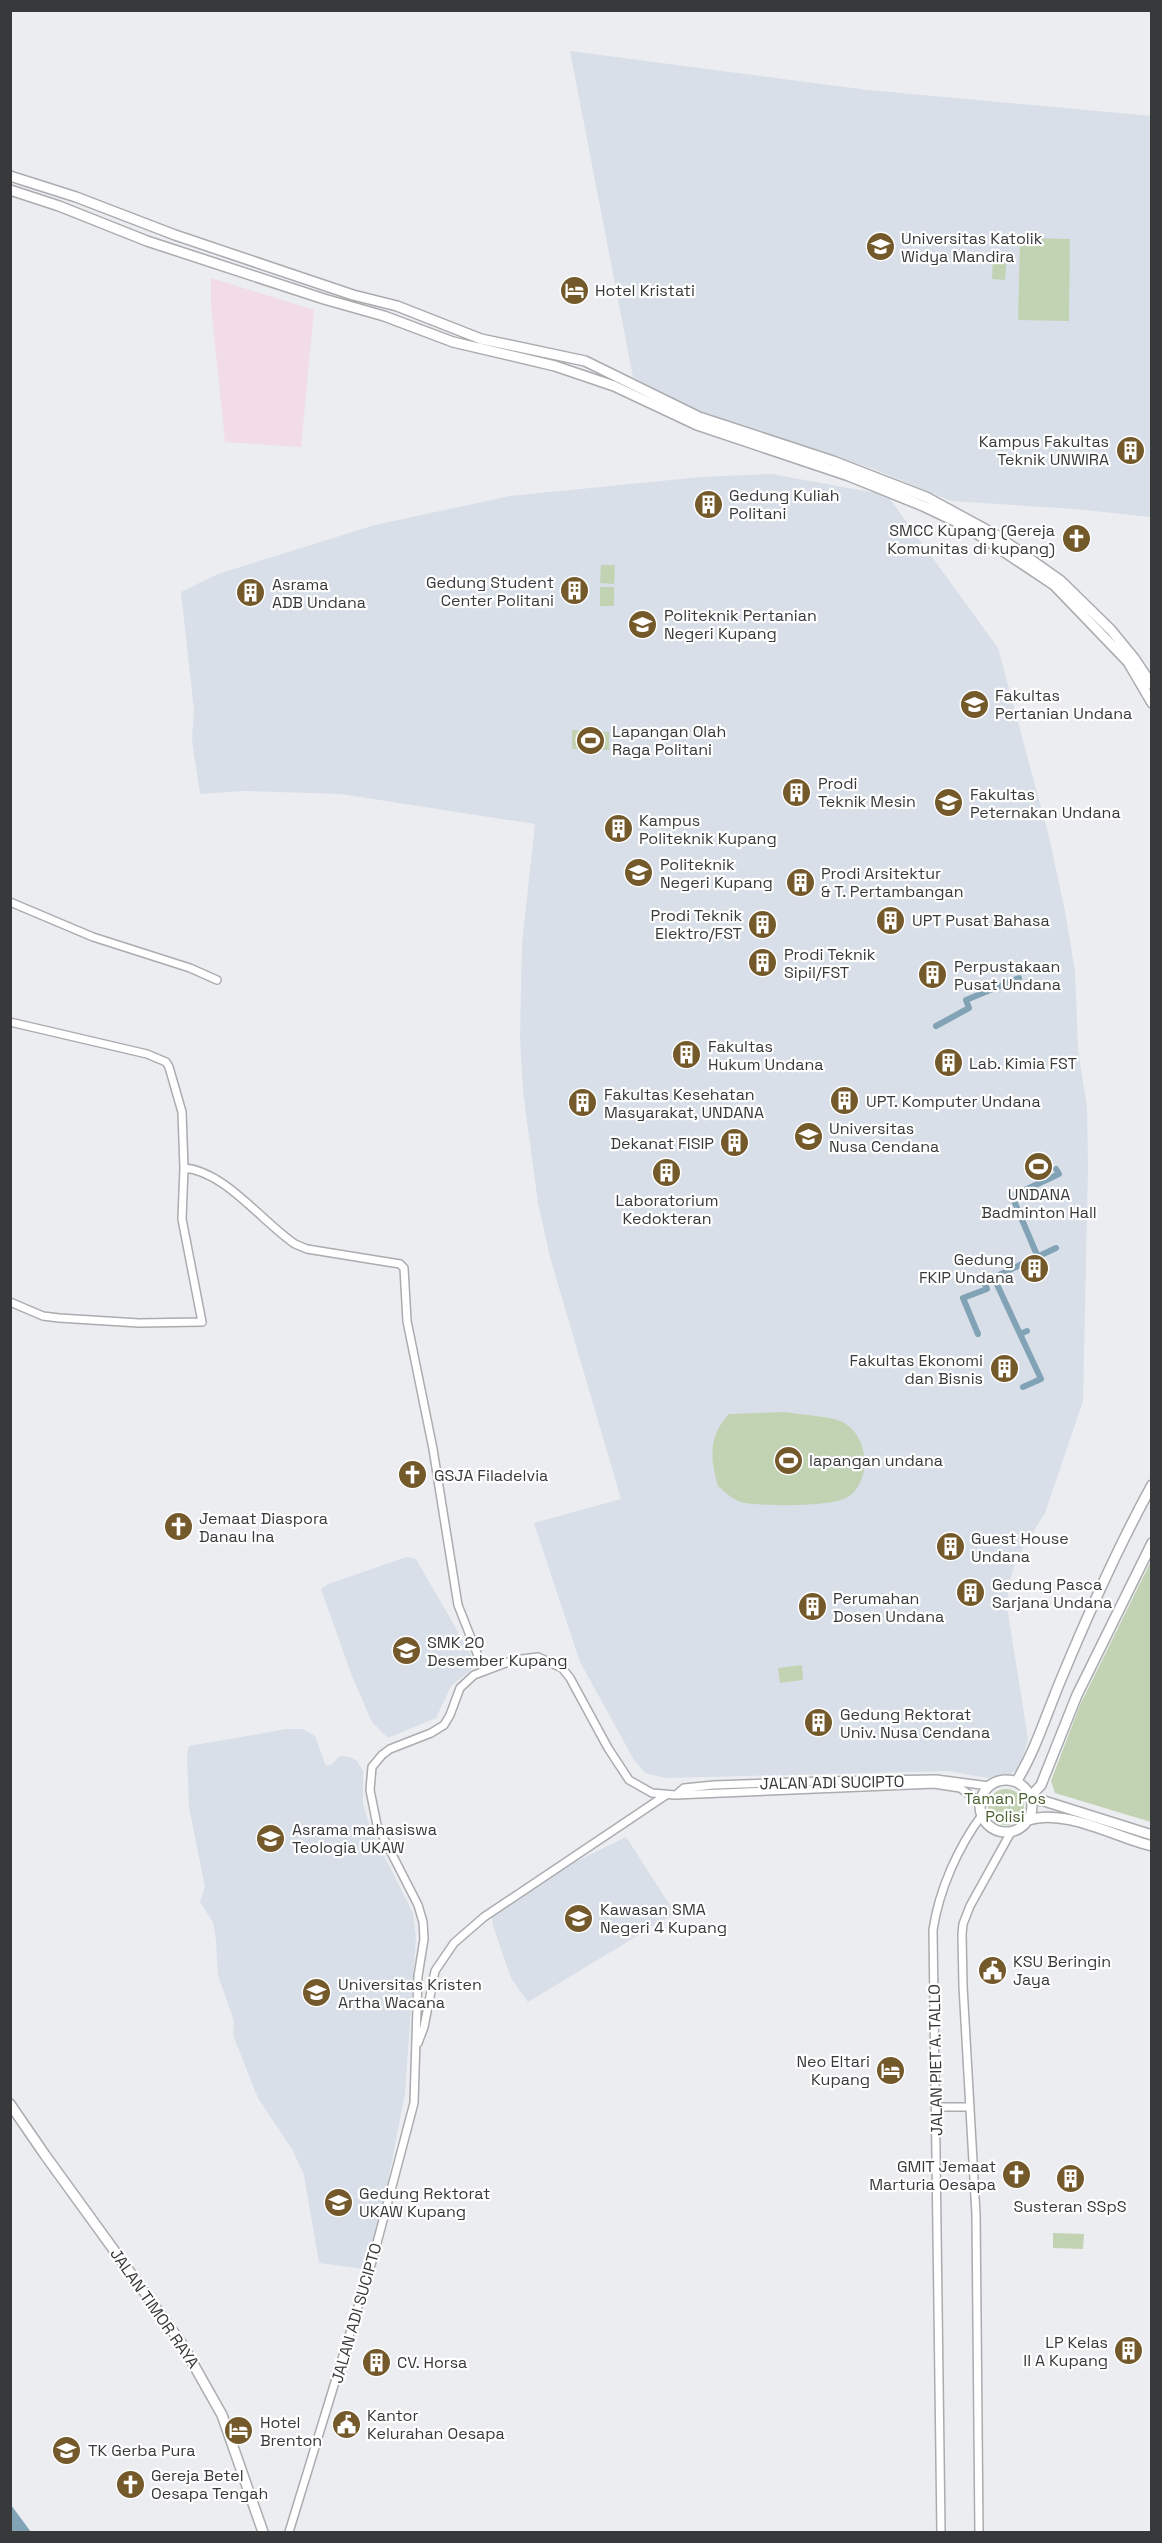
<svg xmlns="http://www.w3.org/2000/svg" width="1162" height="2543" font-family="'Space Grotesk',sans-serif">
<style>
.industrial{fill:#f2dce8}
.built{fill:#d8dfe8}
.green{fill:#c2d3b4}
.water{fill:#82a3b6}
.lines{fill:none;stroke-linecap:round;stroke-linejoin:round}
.canal{stroke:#82a3b6;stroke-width:6}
.secondary-casing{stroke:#aaacaf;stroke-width:10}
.highway-casing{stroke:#aaacaf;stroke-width:12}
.secondary{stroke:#fff;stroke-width:7}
.highway{stroke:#fff;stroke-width:9}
.labels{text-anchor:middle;stroke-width:4.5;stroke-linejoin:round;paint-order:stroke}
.poi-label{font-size:16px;fill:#38393a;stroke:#fff;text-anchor:start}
.street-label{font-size:16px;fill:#38393a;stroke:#fff}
.park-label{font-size:16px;fill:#486032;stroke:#fff}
</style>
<rect width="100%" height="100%" fill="#ebedf0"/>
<path class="industrial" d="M 211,278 L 314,310 L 301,447 L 225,442 L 211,305 Z"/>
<path class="built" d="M 570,51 L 868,90 L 1151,116 L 1151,517 L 1075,509 L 951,501 L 874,469 L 702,414 L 633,377 Z
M 771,474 L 887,495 L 998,648 L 1049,837 L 1065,911 L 1075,971 L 1078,1049 L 1087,1108 L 1088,1167 L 1083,1401 L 1045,1513 L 1017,1558 L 1009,1583 L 1007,1607 L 1028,1739 L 1019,1768 L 1009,1775 L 993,1779 L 948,1771 L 666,1778 L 645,1773 L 634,1760 L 580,1662 L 534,1523 L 621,1499 L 550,1257 L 538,1203 L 523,1091 L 520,1038 L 522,944 L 535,824 L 341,794 L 244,791 L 200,794 L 192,740 L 194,710 L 181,592 L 218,574 L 375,525 L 510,496 L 701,477 Z
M 407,1557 L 416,1559 L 477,1665 L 451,1686 L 436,1718 L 388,1738 L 372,1722 L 352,1676 L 321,1589 L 328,1584 Z
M 287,1729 L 303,1729 L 315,1736 L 326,1766 L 332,1764 L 340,1756 L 350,1757 L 357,1761 L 363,1771 L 363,1804 L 371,1830 L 413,1913 L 416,1937 L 405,2093 L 383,2207 L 364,2269 L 319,2263 L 304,2175 L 292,2149 L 258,2098 L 248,2073 L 233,2035 L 234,2021 L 218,1975 L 216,1940 L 213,1922 L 200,1902 L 205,1887 L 189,1807 L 187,1754 L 189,1746 Z
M 626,1837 L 675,1913 L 528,2002 L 511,1978 L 493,1926 L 492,1917 L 500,1908 L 575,1862 Z"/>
<path class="green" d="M 1020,238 L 1070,239 L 1069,321 L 1018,320 Z
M 993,256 L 1007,257 L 1005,280 L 992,279 Z
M 601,565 L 615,565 L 614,584 L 600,583 Z
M 600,587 L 614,587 L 614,606 L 600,606 Z
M 572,730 L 609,732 L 609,750 L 572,749 Z
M 786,1412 C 800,1415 828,1416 840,1421 C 870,1433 873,1483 846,1498 C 831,1507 763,1506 745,1503 C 734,1501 726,1493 718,1486 C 710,1459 708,1436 729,1414 Z
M 1151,1561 L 1151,1822 L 1055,1793 L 1051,1781 L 1080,1705 Z
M 802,1665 L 803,1680 L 780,1683 L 778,1668 Z
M988 1807a18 18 0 1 1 36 0a18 18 0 1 1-36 0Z
M 1053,2233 L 1084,2234 L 1083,2249 L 1053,2248 Z"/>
<path class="water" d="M 10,2505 L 11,2505 L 31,2532 L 11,2532 Z"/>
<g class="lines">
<path class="canal" d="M 936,1026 L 969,1008 L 966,1000 L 1019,978
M 1037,1255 L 1012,1196 L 1059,1174 L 1056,1169
M 994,1278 L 1020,1334 L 1027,1331
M 978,1334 L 963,1298 L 987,1289 L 984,1282 L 1056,1248
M 1020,1334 L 1041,1379 L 1023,1387"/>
<defs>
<path id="secondary" d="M 10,902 L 93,937 L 190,968 L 217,980
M 10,1022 L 147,1054 L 166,1062 L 169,1067 L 182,1112 L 184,1168 L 182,1219 L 202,1322 L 139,1323 L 59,1318 L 43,1316 L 10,1302
M 184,1168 C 225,1171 262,1222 295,1244 L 307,1249 L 400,1264 L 404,1268 L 407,1321 L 433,1449 L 458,1605 L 484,1671
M 677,1794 L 684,1788 L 714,1785 L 823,1781 L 936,1779 L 989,1786
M 418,2043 L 424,2027 L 435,1971 L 454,1943 L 484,1917 L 666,1795
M 936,2107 L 970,2107
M 289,2532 L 373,2258 L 414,2103 L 418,1976 L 424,1939 L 423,1922 L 418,1905 L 377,1825 L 370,1790 L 372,1767 L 382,1755 L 390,1749 L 431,1733 L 444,1725 L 450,1715 L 460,1688 L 474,1675 L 514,1660 L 538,1657 L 562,1668 L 570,1678 L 608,1748 L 629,1780 L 652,1793 L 675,1795 L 934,1784 L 960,1788 L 980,1802
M 941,2532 L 933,1930 C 939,1890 958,1847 982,1815
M 979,2532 L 976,2214 L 963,1986 L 962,1934 L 963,1924 L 970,1906 L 1011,1832"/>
<path id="highway" d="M 10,176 L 76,197 L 175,235 L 353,295 L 397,306 L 481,339 L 585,361 L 699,417 L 833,461 L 926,497 L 996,535 L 1061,581 L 1111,630 L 1134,658 L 1152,685
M 10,190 L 59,206 L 147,241 L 324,299 L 384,316 L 453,342 L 555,366 L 614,386 L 697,425 L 849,476 L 923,506 L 967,527 L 1054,585 L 1128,662 L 1152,703
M980 1806a26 26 0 1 1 52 0a26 26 0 1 1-52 0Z
M 1016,1782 C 1036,1750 1047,1712 1062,1677 C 1089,1612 1118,1547 1152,1485
M 1030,1797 L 1041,1785 L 1077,1695 L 1152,1543
M 1031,1799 L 1044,1801 L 1152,1835
M 1028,1820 C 1065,1808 1115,1837 1152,1846
M 10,2104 L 45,2155 L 182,2344 L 222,2415 L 263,2532"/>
</defs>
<use href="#secondary" class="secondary-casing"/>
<use href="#highway" class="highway-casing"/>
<use href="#secondary" class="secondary"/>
<use href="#highway" class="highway"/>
</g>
<defs>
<symbol id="university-disc" viewBox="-11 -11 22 22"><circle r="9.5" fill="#74592b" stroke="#fff"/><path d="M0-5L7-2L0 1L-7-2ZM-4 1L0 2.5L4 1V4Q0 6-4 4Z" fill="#fff"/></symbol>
<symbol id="hotel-disc" viewBox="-11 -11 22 22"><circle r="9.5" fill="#74592b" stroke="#fff"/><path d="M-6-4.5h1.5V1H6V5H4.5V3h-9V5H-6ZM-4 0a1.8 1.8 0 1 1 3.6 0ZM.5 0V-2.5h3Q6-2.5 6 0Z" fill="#fff"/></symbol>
<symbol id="building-disc" viewBox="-11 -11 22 22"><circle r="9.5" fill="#74592b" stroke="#fff"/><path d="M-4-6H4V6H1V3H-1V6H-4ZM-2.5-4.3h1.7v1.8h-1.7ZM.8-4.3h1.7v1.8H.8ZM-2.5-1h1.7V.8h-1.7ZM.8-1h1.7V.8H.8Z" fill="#fff"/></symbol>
<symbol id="church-disc" viewBox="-11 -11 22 22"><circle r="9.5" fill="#74592b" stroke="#fff"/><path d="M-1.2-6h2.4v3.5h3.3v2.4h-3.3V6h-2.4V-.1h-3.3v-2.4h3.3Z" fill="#fff"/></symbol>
<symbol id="stadium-disc" viewBox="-11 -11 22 22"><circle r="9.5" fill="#74592b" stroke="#fff"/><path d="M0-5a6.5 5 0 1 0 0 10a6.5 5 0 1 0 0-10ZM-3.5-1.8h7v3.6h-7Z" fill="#fff"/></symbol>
<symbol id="school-disc" viewBox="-11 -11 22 22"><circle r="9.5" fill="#74592b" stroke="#fff"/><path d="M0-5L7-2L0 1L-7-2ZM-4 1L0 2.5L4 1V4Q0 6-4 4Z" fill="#fff"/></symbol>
<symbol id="civic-disc" viewBox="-11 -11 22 22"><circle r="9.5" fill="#74592b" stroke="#fff"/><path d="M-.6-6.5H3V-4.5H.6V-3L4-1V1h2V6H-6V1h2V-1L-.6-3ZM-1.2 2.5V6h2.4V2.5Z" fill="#fff"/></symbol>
</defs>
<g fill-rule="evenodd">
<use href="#university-disc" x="864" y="230" width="33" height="33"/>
<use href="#hotel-disc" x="558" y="274" width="33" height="33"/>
<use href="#building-disc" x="1114" y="434" width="33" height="33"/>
<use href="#building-disc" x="692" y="488" width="33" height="33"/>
<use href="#church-disc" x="1060" y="522" width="33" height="33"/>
<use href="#building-disc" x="558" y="574" width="33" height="33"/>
<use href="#building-disc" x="234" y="576" width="33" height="33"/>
<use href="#university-disc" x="626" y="608" width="33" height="33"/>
<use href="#university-disc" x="958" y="688" width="33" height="33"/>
<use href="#stadium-disc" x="574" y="724" width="33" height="33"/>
<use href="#building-disc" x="780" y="776" width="33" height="33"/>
<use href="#university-disc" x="932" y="786" width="33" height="33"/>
<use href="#building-disc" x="602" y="812" width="33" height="33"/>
<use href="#university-disc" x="622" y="856" width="33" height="33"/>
<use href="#building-disc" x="784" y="866" width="33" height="33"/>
<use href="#building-disc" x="874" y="904" width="33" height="33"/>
<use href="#building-disc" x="746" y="908" width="33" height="33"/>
<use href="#building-disc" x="746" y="946" width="33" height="33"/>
<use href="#building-disc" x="916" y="958" width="33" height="33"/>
<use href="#building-disc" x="670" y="1038" width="33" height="33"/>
<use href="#building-disc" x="932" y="1046" width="33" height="33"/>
<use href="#building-disc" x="828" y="1084" width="33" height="33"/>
<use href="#building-disc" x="566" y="1086" width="33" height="33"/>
<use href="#university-disc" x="792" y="1120" width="33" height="33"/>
<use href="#building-disc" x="718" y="1126" width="33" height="33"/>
<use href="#stadium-disc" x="1022" y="1150" width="33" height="33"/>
<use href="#building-disc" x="650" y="1156" width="33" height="33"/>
<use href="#building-disc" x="1018" y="1252" width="33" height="33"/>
<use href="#building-disc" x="988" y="1352" width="33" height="33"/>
<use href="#stadium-disc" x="772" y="1444" width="33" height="33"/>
<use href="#church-disc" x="396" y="1458" width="33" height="33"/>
<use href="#church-disc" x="162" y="1510" width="33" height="33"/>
<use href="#building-disc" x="934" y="1530" width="33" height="33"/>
<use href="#building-disc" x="954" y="1576" width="33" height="33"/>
<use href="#building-disc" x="796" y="1590" width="33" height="33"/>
<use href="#school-disc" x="390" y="1634" width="33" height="33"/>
<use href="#building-disc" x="802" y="1706" width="33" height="33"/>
<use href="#university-disc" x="254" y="1822" width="33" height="33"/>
<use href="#school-disc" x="562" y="1902" width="33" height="33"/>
<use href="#civic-disc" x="976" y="1954" width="33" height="33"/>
<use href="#university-disc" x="300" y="1976" width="33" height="33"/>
<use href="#hotel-disc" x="874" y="2054" width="33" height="33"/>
<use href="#church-disc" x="1000" y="2158" width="33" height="33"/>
<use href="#building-disc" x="1054" y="2162" width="33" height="33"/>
<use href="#university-disc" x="322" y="2186" width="33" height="33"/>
<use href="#building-disc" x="1112" y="2334" width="33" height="33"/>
<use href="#building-disc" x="360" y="2346" width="33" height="33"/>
<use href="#civic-disc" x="330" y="2408" width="33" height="33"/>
<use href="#hotel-disc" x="222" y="2414" width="33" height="33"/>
<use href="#school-disc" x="50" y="2434" width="33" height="33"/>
<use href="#church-disc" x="114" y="2468" width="33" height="33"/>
</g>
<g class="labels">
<g class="poi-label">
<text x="901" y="244">Universitas Katolik<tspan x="901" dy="18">Widya Mandira</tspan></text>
<text x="595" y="296">Hotel Kristati</text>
<text x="1109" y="447" text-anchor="end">Kampus Fakultas<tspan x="1109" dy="18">Teknik UNWIRA</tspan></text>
<text x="729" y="501">Gedung Kuliah<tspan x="729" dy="18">Politani</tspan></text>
<text x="1055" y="536" text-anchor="end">SMCC Kupang (Gereja<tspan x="1055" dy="18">Komunitas di kupang)</tspan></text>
<text x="554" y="588" text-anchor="end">Gedung Student<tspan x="554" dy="18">Center Politani</tspan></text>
<text x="272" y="590">Asrama<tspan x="272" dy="18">ADB Undana</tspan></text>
<text x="664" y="621">Politeknik Pertanian<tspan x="664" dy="18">Negeri Kupang</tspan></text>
<text x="995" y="701">Fakultas<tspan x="995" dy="18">Pertanian Undana</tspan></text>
<text x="612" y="737">Lapangan Olah<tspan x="612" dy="18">Raga Politani</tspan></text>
<text x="818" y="789">Prodi<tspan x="818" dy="18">Teknik Mesin</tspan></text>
<text x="970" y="800">Fakultas<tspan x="970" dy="18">Peternakan Undana</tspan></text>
<text x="639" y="826">Kampus<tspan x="639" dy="18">Politeknik Kupang</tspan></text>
<text x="660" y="870">Politeknik<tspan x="660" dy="18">Negeri Kupang</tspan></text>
<text x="821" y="879">Prodi Arsitektur<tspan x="821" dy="18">&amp; T. Pertambangan</tspan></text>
<text x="742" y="921" text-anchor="end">Prodi Teknik<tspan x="742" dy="18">Elektro/FST</tspan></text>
<text x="912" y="926">UPT Pusat Bahasa</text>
<text x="784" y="960">Prodi Teknik<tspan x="784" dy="18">Sipil/FST</tspan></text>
<text x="954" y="972">Perpustakaan<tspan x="954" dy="18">Pusat Undana</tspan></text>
<text x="708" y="1052">Fakultas<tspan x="708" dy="18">Hukum Undana</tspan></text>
<text x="969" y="1069">Lab. Kimia FST</text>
<text x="604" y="1100">Fakultas Kesehatan<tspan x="604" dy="18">Masyarakat, UNDANA</tspan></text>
<text x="866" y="1107">UPT. Komputer Undana</text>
<text x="829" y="1134">Universitas<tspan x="829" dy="18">Nusa Cendana</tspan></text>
<text x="714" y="1149" text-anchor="end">Dekanat FISIP</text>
<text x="1039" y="1200" text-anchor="middle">UNDANA<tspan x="1039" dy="18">Badminton Hall</tspan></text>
<text x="667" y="1206" text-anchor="middle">Laboratorium<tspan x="667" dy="18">Kedokteran</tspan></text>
<text x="1014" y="1265" text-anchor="end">Gedung<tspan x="1014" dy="18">FKIP Undana</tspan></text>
<text x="983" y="1366" text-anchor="end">Fakultas Ekonomi<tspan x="983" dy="18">dan Bisnis</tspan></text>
<text x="809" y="1466">lapangan undana</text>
<text x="434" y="1481">GSJA Filadelvia</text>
<text x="199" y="1524">Jemaat Diaspora<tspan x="199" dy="18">Danau Ina</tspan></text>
<text x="971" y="1544">Guest House<tspan x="971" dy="18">Undana</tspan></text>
<text x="992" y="1590">Gedung Pasca<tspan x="992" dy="18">Sarjana Undana</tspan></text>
<text x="833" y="1604">Perumahan<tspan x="833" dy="18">Dosen Undana</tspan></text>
<text x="427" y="1648">SMK 20<tspan x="427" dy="18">Desember Kupang</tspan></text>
<text x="840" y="1720">Gedung Rektorat<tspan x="840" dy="18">Univ. Nusa Cendana</tspan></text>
<text x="292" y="1835">Asrama mahasiswa<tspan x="292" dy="18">Teologia UKAW</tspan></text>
<text x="600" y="1915">Kawasan SMA<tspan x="600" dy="18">Negeri 4 Kupang</tspan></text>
<text x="1013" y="1967">KSU Beringin<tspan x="1013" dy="18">Jaya</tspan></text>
<text x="338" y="1990">Universitas Kristen<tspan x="338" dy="18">Artha Wacana</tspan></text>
<text x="870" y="2067" text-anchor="end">Neo Eltari<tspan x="870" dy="18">Kupang</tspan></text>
<text x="996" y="2172" text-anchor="end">GMIT Jemaat<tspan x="996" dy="18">Marturia Oesapa</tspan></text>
<text x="359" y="2199">Gedung Rektorat<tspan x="359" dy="18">UKAW Kupang</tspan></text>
<text x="1070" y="2212" text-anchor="middle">Susteran SSpS</text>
<text x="1108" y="2348" text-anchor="end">LP Kelas<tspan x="1108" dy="18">II A Kupang</tspan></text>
<text x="397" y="2368">CV. Horsa</text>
<text x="367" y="2421">Kantor<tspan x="367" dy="18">Kelurahan Oesapa</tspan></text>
<text x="260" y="2428">Hotel<tspan x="260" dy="18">Brenton</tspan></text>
<text x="88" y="2456">TK Gerba Pura</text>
<text x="151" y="2481">Gereja Betel<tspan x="151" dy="18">Oesapa Tengah</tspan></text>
</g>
<g class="street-label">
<text transform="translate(832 1782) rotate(-1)" y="6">JALAN ADI SUCIPTO</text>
<text transform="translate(935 2060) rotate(-91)" y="6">JALAN PIET A. TALLO</text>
<text transform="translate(155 2308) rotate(55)" y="6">JALAN TIMOR RAYA</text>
<text transform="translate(356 2313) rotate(-74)" y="6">JALAN ADI SUCIPTO</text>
</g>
<g class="park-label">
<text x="1005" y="1804">Taman Pos<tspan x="1005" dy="18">Polisi</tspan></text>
</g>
</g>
<rect width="1162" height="2543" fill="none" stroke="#38393a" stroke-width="24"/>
</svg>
